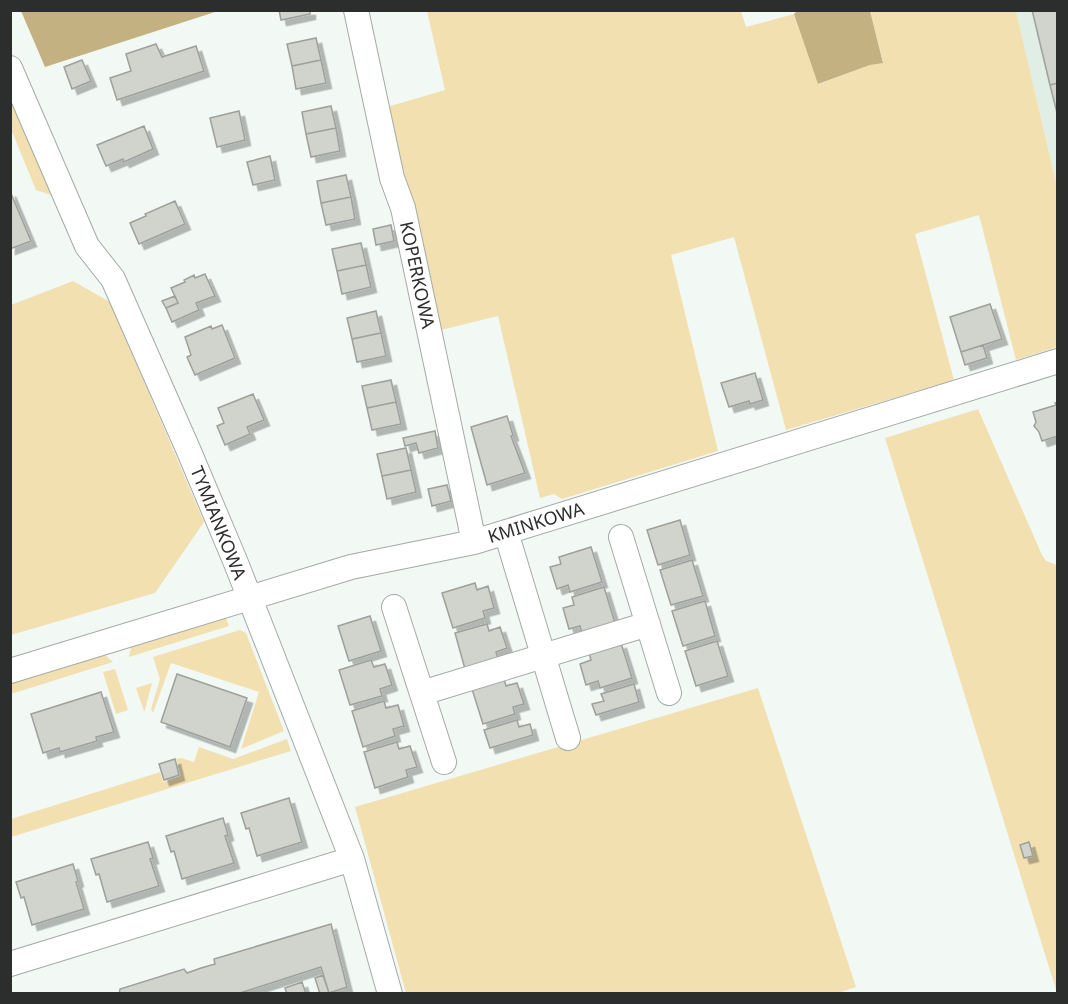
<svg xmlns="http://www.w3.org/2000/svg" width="1068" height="1004" font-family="'Noto Sans',sans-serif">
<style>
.built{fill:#e1eee6}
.green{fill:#f2e0b1}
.forest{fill:#c3b181}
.building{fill:#d1d3cd;stroke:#9ea09b;stroke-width:1.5;filter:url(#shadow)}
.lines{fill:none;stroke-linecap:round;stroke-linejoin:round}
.minor-casing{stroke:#a4aaa6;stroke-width:26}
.minor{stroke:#fff;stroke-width:24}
.labels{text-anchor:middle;stroke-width:4.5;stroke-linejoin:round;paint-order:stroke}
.street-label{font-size:18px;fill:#2b2e2c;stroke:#fff}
</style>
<defs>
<filter id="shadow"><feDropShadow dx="5.5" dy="5.5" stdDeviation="0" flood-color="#0004"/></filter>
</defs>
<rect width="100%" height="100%" fill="#f2f8f4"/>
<path class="built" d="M 1016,11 L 1057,11 L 1057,187 Z"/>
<path class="green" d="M 427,11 L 741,11 L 746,27 L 794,14 L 819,84 L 870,65 L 883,62 L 870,11 L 1016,11 L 1057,187 L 1057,347 L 1016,360 L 979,215 L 915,234 L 954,380 L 786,430 L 734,237 L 671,255 L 718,451 L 562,499 L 554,494 L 540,498 L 498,316 L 437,331 L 387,107 L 445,90 Z
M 10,94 L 54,196 L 36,190 L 11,129 Z
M 73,281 L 110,302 L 204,522 L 155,593 L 11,635 L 11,305 Z
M 978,409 L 1042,555 L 1046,561 L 1057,565 L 1057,993 L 885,438 Z
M 224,613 L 229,626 L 129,657 L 131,647 L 134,644 Z
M 240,630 L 246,633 L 284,731 L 241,749 L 259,692 L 171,663 L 153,713 L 151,709 L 160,679 L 153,657 Z
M 104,654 L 113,662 L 11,694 L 11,681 Z
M 115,669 L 128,710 L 116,714 L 103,672 Z
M 152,683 L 145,710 L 144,711 L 136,688 Z
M 758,688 L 856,987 L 835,994 L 406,993 L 355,807 Z
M 287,739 L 291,751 L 11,837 L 11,819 L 157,773 L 160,772 L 163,782 L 181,776 L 176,759 L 181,758 L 194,762 L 199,747 L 233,759 Z"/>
<path class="forest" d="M 798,10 L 870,11 L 883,63 L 870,65 L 818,84 L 794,14 Z
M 21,11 L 218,11 L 45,67 Z"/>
<path class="building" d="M 279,10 L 310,10 L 310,14 L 281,20 Z
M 1032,10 L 1058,10 L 1058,83 L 1050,85 Z
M 316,38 L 321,60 L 292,66 L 287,44 Z
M 156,44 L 162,57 L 196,46 L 204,71 L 117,100 L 110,78 L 131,71 L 126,54 Z
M 82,60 L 91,81 L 72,89 L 64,67 Z
M 321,60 L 326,83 L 296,89 L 292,66 Z
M 1058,83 L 1058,117 L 1050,85 Z
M 331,106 L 336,128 L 306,134 L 302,112 Z
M 239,111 L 245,140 L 217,147 L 210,118 Z
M 144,126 L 153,149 L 124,162 L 123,159 L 106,166 L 97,145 Z
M 336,128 L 340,151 L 311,157 L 306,134 Z
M 270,156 L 275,180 L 253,185 L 247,162 Z
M 346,175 L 351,197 L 321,203 L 317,181 Z
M 10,191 L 31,241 L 10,249 Z
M 351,197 L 355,219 L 326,225 L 321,203 Z
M 175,201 L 185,224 L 139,244 L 130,223 L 146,216 L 145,214 Z
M 391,225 L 394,241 L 376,245 L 373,229 Z
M 361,243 L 366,265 L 337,271 L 332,249 Z
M 366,265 L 371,287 L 342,294 L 337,271 Z
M 205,274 L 215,296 L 196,303 L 199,310 L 172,322 L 166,308 L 178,303 L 171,288 L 185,282 L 184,280 L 194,275 L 195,278 Z
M 175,296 L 178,303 L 166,308 L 162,301 Z
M 990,304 L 1002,339 L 961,352 L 950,317 Z
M 376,311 L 381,333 L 352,339 L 347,318 Z
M 222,325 L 235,358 L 195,375 L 187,357 L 191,355 L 185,337 L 211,326 L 212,329 Z
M 381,333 L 386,356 L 357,362 L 352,339 Z
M 983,345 L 987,358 L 965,365 L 961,352 Z
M 755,373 L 763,400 L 750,404 L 749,401 L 729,407 L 721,383 Z
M 391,380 L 396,402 L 367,408 L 362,386 Z
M 253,394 L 264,420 L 247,427 L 250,434 L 225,445 L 217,426 L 224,423 L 218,408 Z
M 396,402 L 401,424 L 372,430 L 367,408 Z
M 1058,402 L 1058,436 L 1042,441 L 1039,432 L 1034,426 L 1036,422 L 1033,412 L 1056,405 L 1055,403 Z
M 507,416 L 513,435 L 511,436 L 525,473 L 487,485 L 471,427 Z
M 435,431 L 438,448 L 419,453 L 416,443 L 405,446 L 403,438 Z
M 406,448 L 411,470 L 382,476 L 377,454 Z
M 411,470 L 416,492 L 387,499 L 382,476 Z
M 447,485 L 451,501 L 432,506 L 428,489 Z
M 680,520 L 690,555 L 658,565 L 647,530 Z
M 591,547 L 602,582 L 570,592 L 568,585 L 557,589 L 550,567 L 561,564 L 559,557 Z
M 692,560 L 703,596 L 671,605 L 660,570 Z
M 475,583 L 477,590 L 488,586 L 494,608 L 483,611 L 485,618 L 453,628 L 442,593 Z
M 604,587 L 615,623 L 582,633 L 580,626 L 569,629 L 563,608 L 574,605 L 572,597 Z
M 705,601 L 715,636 L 683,646 L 672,611 Z
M 370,616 L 381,651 L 349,661 L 338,626 Z
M 487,624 L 489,631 L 500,627 L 507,648 L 496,652 L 498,659 L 465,669 L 455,633 Z
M 717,641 L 728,676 L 696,686 L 685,651 Z
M 621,643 L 632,678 L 600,688 L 598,681 L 586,685 L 580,664 L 591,660 L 589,653 Z
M 371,660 L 374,667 L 385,664 L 392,685 L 380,689 L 382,696 L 350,705 L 339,670 Z
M 177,674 L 247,698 L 230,747 L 161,722 Z
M 504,679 L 506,686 L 517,683 L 524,704 L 513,707 L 515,714 L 483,724 L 472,689 Z
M 634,684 L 639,702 L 596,715 L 592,704 L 604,701 L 601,694 Z
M 101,692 L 114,732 L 96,737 L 97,741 L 60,752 L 59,748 L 43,753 L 31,714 Z
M 384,701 L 386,708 L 398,705 L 404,726 L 393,729 L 395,736 L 363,747 L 352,711 Z
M 517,720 L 519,727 L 530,724 L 533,735 L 490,748 L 484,730 Z
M 397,742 L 399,749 L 410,746 L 417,767 L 406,770 L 408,777 L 375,788 L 364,752 Z
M 175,759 L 179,775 L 164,780 L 159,764 Z
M 289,798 L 302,842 L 257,856 L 249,828 L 246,829 L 241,813 Z
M 223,818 L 228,835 L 225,836 L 234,863 L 182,879 L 174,851 L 171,852 L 166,836 Z
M 148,842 L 153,858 L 150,859 L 159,886 L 107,902 L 99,874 L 96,875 L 91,859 Z
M 1029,842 L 1033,856 L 1024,858 L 1020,845 Z
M 73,864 L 78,881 L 76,882 L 84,909 L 32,925 L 24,897 L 21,898 L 16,882 Z
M 331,924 L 347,987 L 329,993 L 321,967 L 237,994 L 119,994 L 120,989 L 184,969 L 187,973 L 201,968 L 215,964 L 214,959 Z
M 323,975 L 329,993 L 327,994 L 320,994 L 315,978 Z
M 302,982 L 306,994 L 287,994 L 285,988 Z"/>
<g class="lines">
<defs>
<path id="minor" d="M 356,10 L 392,178 L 403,208 L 474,542
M 10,68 L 87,246 L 113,279 L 188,449 L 236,563 L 352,859 L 390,994
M 506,532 L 568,738
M 621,537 L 669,693
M 394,607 L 444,762
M 10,671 L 351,567 L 474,542 L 1058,361
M 422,693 L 648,624
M 10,964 L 352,859"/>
</defs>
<use href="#minor" class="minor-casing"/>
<use href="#minor" class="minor"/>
</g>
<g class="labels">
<g class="street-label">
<text transform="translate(417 275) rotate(78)" y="6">KOPERKOWA</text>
<text transform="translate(218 523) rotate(68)" y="6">TYMIANKOWA</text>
<text transform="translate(536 523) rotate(-17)" y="6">KMINKOWA</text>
</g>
</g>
<rect width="1068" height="1004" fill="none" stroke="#2b2e2c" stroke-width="24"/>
</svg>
